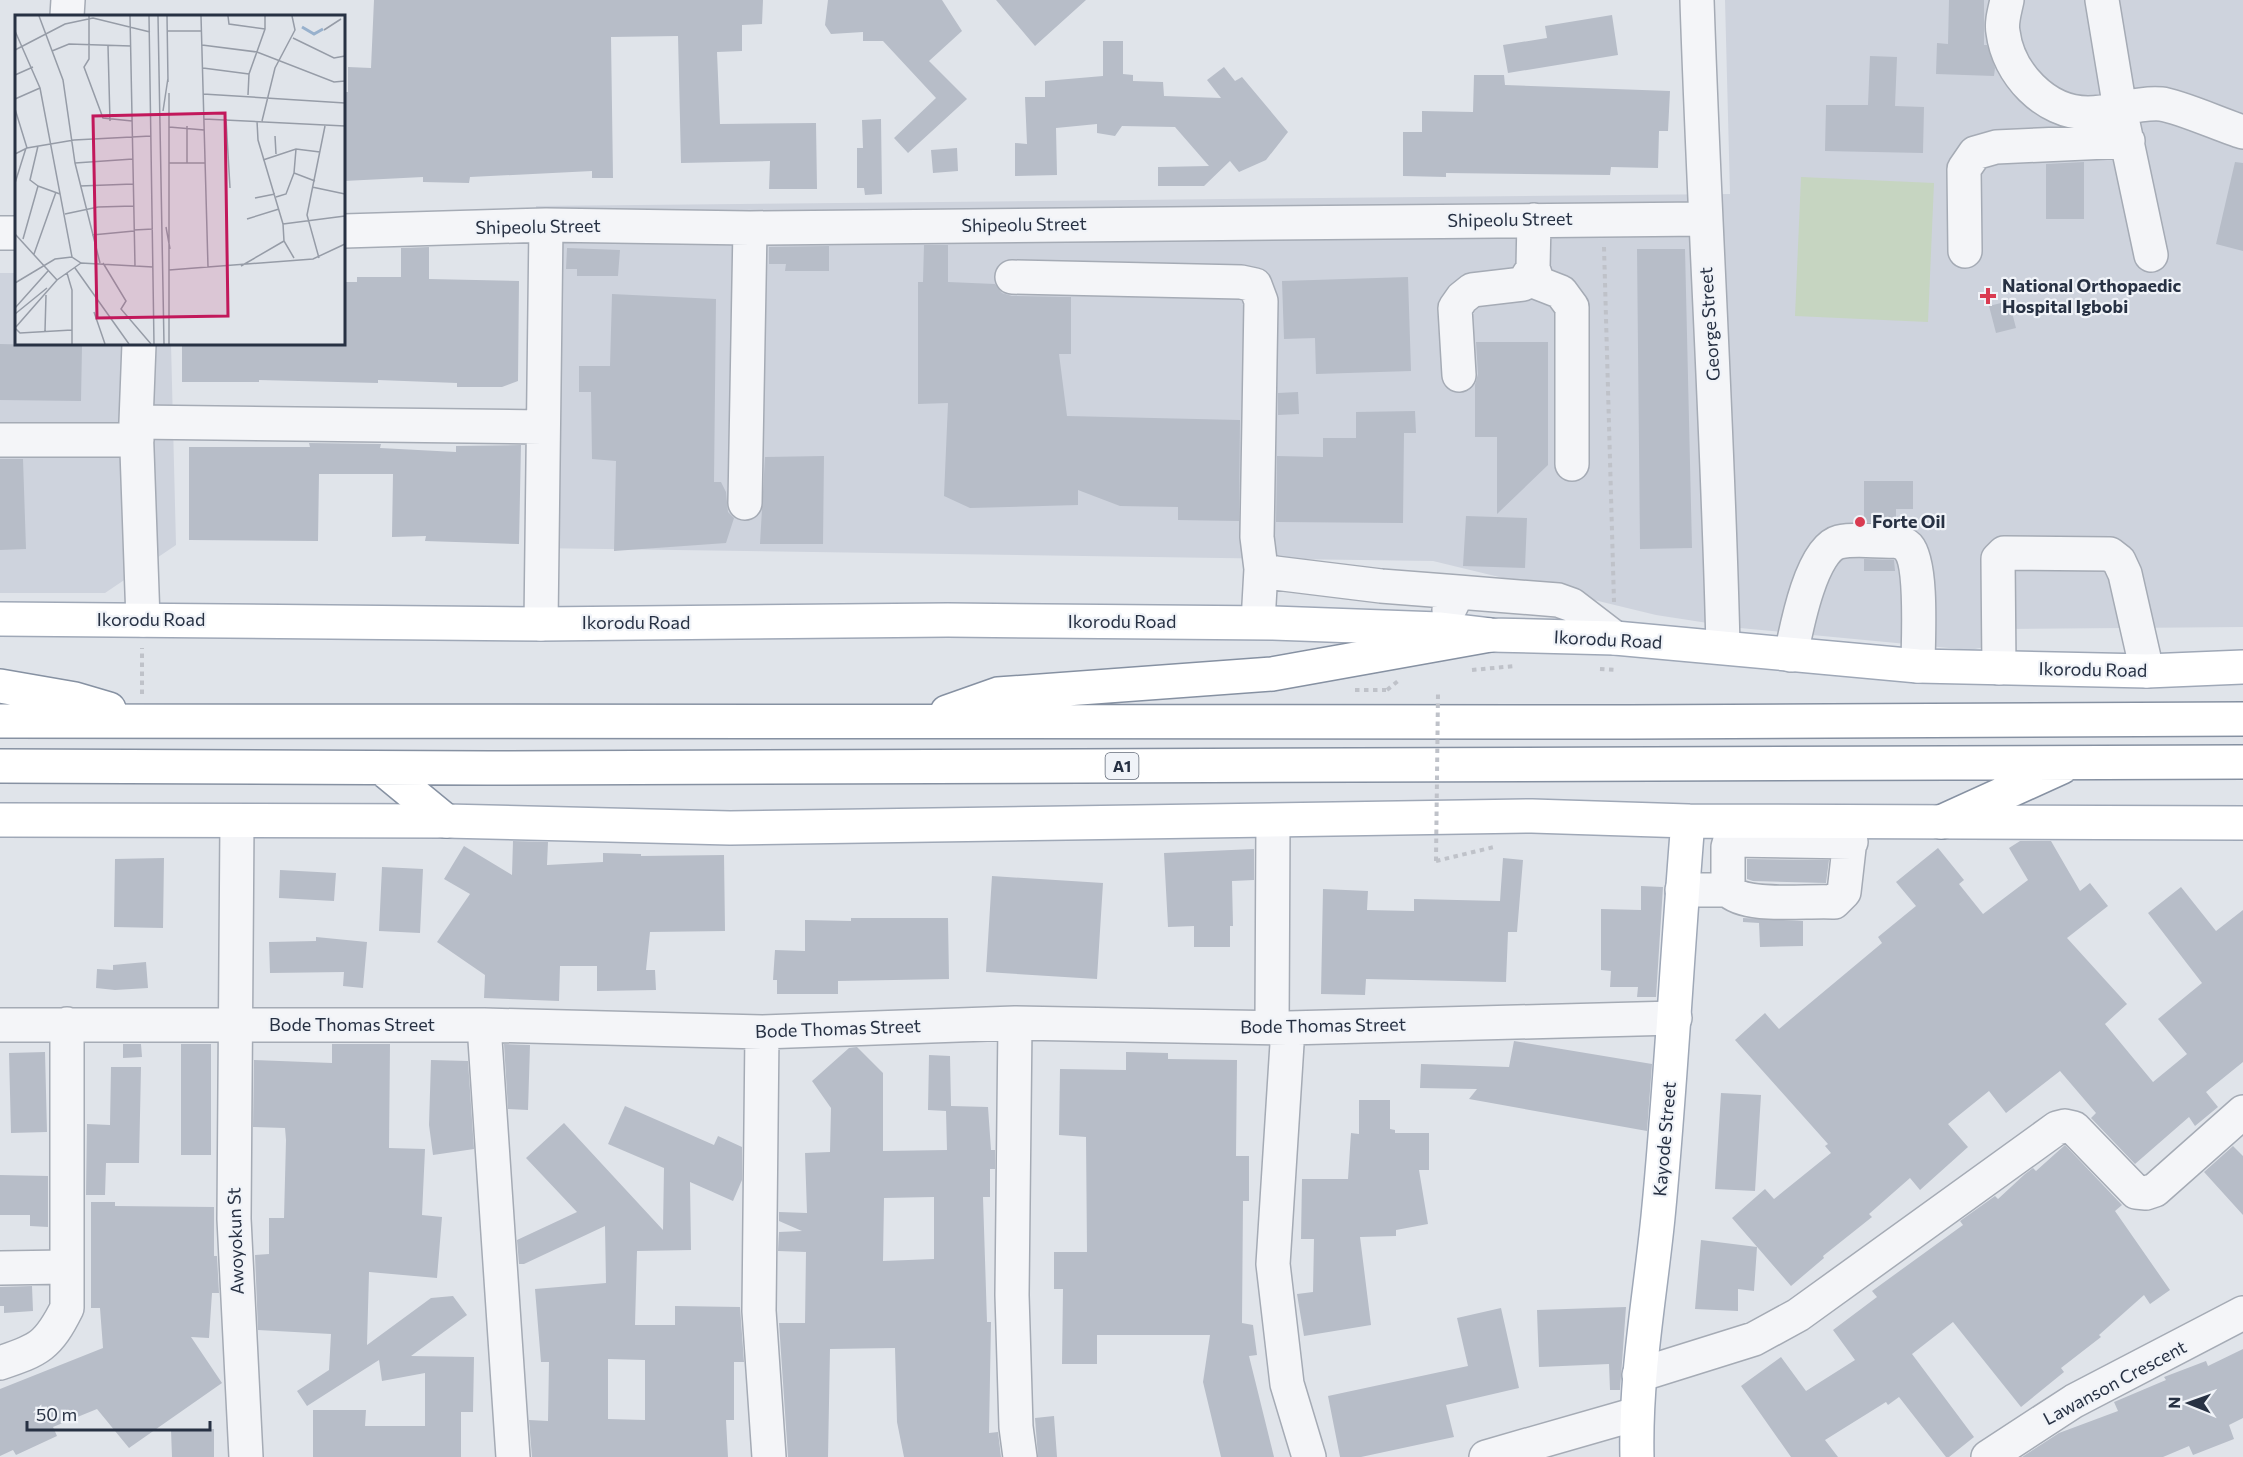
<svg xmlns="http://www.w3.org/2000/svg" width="2243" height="1457" font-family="Commissioner,sans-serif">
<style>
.built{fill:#ced3dd}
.green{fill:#c6d5c1}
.building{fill:#b7bdc8;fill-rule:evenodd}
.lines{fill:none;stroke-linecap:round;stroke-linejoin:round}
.minor-casing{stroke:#a5abb5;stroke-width:36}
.major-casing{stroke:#9fa8b7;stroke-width:36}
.highway-casing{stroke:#8691a2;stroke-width:36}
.path{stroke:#bfc2c9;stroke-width:4;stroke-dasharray:4.5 4.5;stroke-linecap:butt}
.minor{stroke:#f4f5f8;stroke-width:33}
.major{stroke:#fff;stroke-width:33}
.highway{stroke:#fff;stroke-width:33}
.path-bridge{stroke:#bfc2c9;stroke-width:4;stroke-dasharray:4.5 4.5;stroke-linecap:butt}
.poi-dot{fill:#d93b51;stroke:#f0f3f8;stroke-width:2}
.labels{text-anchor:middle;stroke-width:4.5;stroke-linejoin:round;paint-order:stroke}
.shield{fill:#f0f3f8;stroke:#636b79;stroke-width:1.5}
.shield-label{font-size:16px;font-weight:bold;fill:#273143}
.street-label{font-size:18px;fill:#273143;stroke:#f0f3f8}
.poi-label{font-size:18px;font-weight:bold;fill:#273143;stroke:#f0f3f8;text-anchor:start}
.inset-river{fill:none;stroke:#98b1cd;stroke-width:3}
.inset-road{fill:none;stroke:#969ca7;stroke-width:1.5}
.view{fill:#c2185b;fill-opacity:0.15;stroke:#c2185b;stroke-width:3}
.inset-edge{fill:none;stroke:#273143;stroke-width:3}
</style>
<rect width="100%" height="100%" fill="#e0e4ea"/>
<path class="built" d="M 1725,0 L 2243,0 L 2243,627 L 2005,629 L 1995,645 L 1970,650 L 1740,628 L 1656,615 L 1433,561 L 535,548 L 536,206 L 1730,194 Z
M 0,273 L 16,273 L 16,344 L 171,344 L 176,545 L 105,593 L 0,593 Z"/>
<path class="green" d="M 1801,177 L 1934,183 L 1928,322 L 1795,316 Z"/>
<path class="building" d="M 374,0 L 763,0 L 762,24 L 742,25 L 742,51 L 717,52 L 720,124 L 816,123 L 817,189 L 769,189 L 770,161 L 681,163 L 678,36 L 611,37 L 613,178 L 592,178 L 592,171 L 470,177 L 469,183 L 423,182 L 423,177 L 344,181 L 344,92 L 348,92 L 348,67 L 371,68 Z
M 828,0 L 942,0 L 962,31 L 929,61 L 967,99 L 908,153 L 894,138 L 936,98 L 883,41 L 863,41 L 863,32 L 831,34 L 825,25 Z
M 996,0 L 1086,0 L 1035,46 Z
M 1949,0 L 1984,0 L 1984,45 L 1987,45 L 1995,68 L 1994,76 L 1936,74 L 1937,43 L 1948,44 Z
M 1612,15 L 1618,55 L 1508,73 L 1503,45 L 1547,38 L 1545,26 Z
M 1103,41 L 1123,41 L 1123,74 L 1133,75 L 1133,81 L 1163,82 L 1164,96 L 1221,98 L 1207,80 L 1224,67 L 1235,81 L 1242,77 L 1288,132 L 1266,160 L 1239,172 L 1230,161 L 1204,186 L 1158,186 L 1158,167 L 1209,166 L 1175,127 L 1122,126 L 1115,136 L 1097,133 L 1097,124 L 1056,128 L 1057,175 L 1015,176 L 1015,143 L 1027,144 L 1025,97 L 1045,97 L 1045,81 L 1103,76 Z
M 1870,56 L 1897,57 L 1895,106 L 1924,107 L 1923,153 L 1825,151 L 1826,105 L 1868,105 Z
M 1474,75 L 1504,75 L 1505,85 L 1670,91 L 1668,131 L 1659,131 L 1658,168 L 1611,167 L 1610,175 L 1446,173 L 1446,177 L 1403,176 L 1403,132 L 1422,132 L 1422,111 L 1473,112 Z
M 881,119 L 882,194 L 865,195 L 864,188 L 857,188 L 857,148 L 863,148 L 862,120 Z
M 957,148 L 958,171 L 933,173 L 931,150 Z
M 2084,162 L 2084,219 L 2046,219 L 2046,164 Z
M 2235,162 L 2243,163 L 2243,251 L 2216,244 Z
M 924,245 L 948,245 L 948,282 L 995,284 L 1002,293 L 1012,296 L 1071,297 L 1071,354 L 1059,354 L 1067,416 L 1240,420 L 1239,521 L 1178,520 L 1178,507 L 1120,506 L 1078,490 L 1078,505 L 970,508 L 944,496 L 948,403 L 918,404 L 918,282 L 923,282 Z
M 829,246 L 829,271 L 785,271 L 786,264 L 769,264 L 769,247 Z
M 429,247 L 429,279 L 519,281 L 518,381 L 502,387 L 457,387 L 457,383 L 378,380 L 378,383 L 259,380 L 259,382 L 182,382 L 182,344 L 344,344 L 344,282 L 357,282 L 357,277 L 401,277 L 401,248 Z
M 567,248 L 620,250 L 618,276 L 577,276 L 577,269 L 566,269 Z
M 1637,249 L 1685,249 L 1692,548 L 1640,549 Z
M 1408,277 L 1411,371 L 1316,374 L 1315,338 L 1284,339 L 1282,281 Z
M 612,294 L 716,299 L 714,482 L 721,482 L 726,492 L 728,512 L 734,518 L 726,543 L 614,551 L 616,461 L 592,459 L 591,392 L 579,392 L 579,366 L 610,366 Z
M 2009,301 L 2016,328 L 1996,333 L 1989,306 Z
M 1476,342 L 1548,342 L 1548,465 L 1497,514 L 1497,437 L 1475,437 L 1475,385 L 1478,374 Z
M 0,344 L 82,346 L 81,401 L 0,400 Z
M 1298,392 L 1299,414 L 1278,415 L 1278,393 Z
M 1415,411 L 1416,433 L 1404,433 L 1403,523 L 1276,522 L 1277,456 L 1323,457 L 1323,438 L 1356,438 L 1356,412 Z
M 309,443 L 381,444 L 380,448 L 456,452 L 456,446 L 521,445 L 519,544 L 425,541 L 426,536 L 392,537 L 393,474 L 319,474 L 318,541 L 189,540 L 189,447 L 310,447 Z
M 824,456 L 823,544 L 760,544 L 765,457 Z
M 0,459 L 23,459 L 26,549 L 0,550 Z
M 1864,481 L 1913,481 L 1913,509 L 1896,509 L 1896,522 L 1864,522 Z
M 1466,516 L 1527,518 L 1525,568 L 1463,566 Z
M 1864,559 L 1894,560 L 1895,571 L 1864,571 Z
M 513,841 L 548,842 L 547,865 L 603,862 L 603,853 L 641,854 L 641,856 L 724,855 L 725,931 L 650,932 L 646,970 L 655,970 L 656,990 L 597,991 L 597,966 L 560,966 L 559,1001 L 484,998 L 485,975 L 437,942 L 470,894 L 444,879 L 464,846 L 512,875 Z
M 2020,841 L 2051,841 L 2080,891 L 2090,883 L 2108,906 L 2067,938 L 2127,1004 L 2105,1024 L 2153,1082 L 2187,1054 L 2158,1019 L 2202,983 L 2148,913 L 2181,887 L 2216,931 L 2243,910 L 2243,1062 L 2206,1092 L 2218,1107 L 2195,1126 L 2189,1117 L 2135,1164 L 2091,1118 L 2096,1113 L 2060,1071 L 2006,1113 L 1989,1091 L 1948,1124 L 1968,1147 L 1920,1190 L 1910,1178 L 1869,1214 L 1872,1217 L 1823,1256 L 1824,1258 L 1791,1286 L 1732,1218 L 1765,1189 L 1774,1199 L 1831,1153 L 1825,1146 L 1828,1144 L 1735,1040 L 1765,1013 L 1779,1029 L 1882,943 L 1878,937 L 1916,906 L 1896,882 L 1938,848 L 1964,880 L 1959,884 L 1983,914 L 2028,880 L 2009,848 Z
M 1254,849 L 1254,880 L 1232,881 L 1233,926 L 1230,926 L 1230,947 L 1194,947 L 1194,926 L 1168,927 L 1164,853 Z
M 164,858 L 163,928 L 114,927 L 115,859 Z
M 1503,858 L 1523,860 L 1517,932 L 1508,932 L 1506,982 L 1366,979 L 1365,995 L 1321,994 L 1323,889 L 1368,891 L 1367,910 L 1414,911 L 1414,899 L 1500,901 Z
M 1747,859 L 1829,860 L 1826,883 L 1753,881 L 1747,879 Z
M 382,867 L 423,869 L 420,933 L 379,931 Z
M 280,870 L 336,873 L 334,901 L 279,898 Z
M 992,876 L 1103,883 L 1097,979 L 986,972 Z
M 1641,886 L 1663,887 L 1656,997 L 1637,997 L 1638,987 L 1610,987 L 1611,971 L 1601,970 L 1601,909 L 1641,910 Z
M 851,918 L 948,918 L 949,979 L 838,981 L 838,994 L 777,994 L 777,980 L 773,980 L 775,950 L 805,951 L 805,920 L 851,921 Z
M 1743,918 L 1803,921 L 1803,946 L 1760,947 L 1759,923 L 1743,922 Z
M 316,937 L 367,942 L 363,988 L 343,986 L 344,972 L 270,973 L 269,942 L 316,941 Z
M 146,962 L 148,988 L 115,990 L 96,988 L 97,969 L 113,970 L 113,965 Z
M 1514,1041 L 1652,1064 L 1647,1131 L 1469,1099 L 1477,1089 L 1420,1088 L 1421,1064 L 1509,1067 Z
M 123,1044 L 141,1044 L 142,1057 L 123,1058 Z
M 181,1044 L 211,1044 L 211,1155 L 181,1155 Z
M 332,1044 L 390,1044 L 389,1148 L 425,1149 L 422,1215 L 442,1217 L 437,1278 L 369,1272 L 367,1345 L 431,1298 L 453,1296 L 467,1315 L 411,1356 L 474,1357 L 473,1412 L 461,1412 L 461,1457 L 313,1457 L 313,1410 L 366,1410 L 365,1426 L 425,1426 L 425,1373 L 382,1381 L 379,1360 L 307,1406 L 297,1391 L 329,1370 L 331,1334 L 258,1330 L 255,1255 L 269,1254 L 269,1218 L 284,1218 L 286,1140 L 285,1128 L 253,1127 L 254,1060 L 332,1063 Z
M 504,1044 L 530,1045 L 528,1110 L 508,1109 Z
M 857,1047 L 883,1073 L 883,1151 L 947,1150 L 946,1111 L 928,1110 L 929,1055 L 950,1056 L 951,1106 L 988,1107 L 991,1150 L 995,1150 L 995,1169 L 990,1169 L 990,1197 L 983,1197 L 987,1322 L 991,1322 L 989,1433 L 998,1432 L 1001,1457 L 904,1457 L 897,1422 L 895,1348 L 830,1349 L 828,1457 L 788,1457 L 779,1323 L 805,1323 L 806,1252 L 778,1251 L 779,1232 L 802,1231 L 779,1221 L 779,1212 L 807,1213 L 805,1153 L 830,1152 L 831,1108 L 812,1081 L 849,1048 ZM 934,1197 L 934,1259 L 883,1261 L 884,1198 Z
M 45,1052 L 47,1132 L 11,1133 L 9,1053 Z
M 1126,1052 L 1168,1053 L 1168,1059 L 1237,1060 L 1236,1156 L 1249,1156 L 1249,1201 L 1243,1201 L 1242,1323 L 1253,1325 L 1257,1355 L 1249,1356 L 1274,1457 L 1221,1457 L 1203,1382 L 1210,1335 L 1097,1335 L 1097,1364 L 1062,1364 L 1063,1289 L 1054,1289 L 1054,1252 L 1087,1252 L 1086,1137 L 1059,1135 L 1060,1069 L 1126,1070 Z
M 431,1060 L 468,1061 L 474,1149 L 433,1155 L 429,1125 Z
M 111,1067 L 141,1067 L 139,1163 L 106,1163 L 105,1195 L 86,1195 L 87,1124 L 110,1125 Z
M 1721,1093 L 1761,1095 L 1755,1191 L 1715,1189 Z
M 1359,1100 L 1390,1100 L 1390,1129 L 1395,1130 L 1395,1133 L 1429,1133 L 1429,1170 L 1419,1170 L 1428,1224 L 1396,1230 L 1396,1236 L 1360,1237 L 1371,1325 L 1304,1336 L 1297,1294 L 1313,1292 L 1314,1239 L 1301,1239 L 1302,1179 L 1348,1179 L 1351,1133 L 1359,1134 Z
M 625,1106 L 714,1145 L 718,1136 L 742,1147 L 742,1180 L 733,1201 L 690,1182 L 691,1250 L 637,1251 L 635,1325 L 675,1325 L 675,1306 L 740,1307 L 744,1362 L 734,1362 L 734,1420 L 726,1420 L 728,1457 L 532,1457 L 529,1420 L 548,1421 L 549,1362 L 541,1362 L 535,1289 L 606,1283 L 605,1226 L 524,1264 L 519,1264 L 517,1240 L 577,1212 L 526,1158 L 564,1123 L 663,1230 L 664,1168 L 608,1144 ZM 608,1359 L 645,1360 L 645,1420 L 608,1419 Z
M 2065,1145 L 2122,1205 L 2115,1211 L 2170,1290 L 2150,1304 L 2144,1295 L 2099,1335 L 2101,1337 L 2061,1368 L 2064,1372 L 2021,1407 L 1953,1322 L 1912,1354 L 1974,1437 L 1949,1457 L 1946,1457 L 1899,1397 L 1888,1405 L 1886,1402 L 1825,1440 L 1838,1457 L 1791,1457 L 1741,1386 L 1781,1357 L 1806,1391 L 1855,1360 L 1833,1330 L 1877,1297 L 1872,1291 L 1963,1225 L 1960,1221 L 1995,1196 L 1998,1199 L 2025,1174 L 2033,1168 L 2036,1171 Z
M 2233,1146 L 2243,1156 L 2243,1215 L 2204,1172 Z
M 0,1175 L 48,1176 L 48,1227 L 30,1226 L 30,1215 L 0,1215 Z
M 91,1202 L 115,1202 L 115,1206 L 214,1207 L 214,1256 L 217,1256 L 219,1293 L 212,1293 L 209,1338 L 191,1337 L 222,1383 L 129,1448 L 97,1409 L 53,1427 L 57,1436 L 16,1455 L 13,1450 L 0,1456 L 0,1389 L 103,1348 L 100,1308 L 91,1308 Z
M 1701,1240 L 1757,1247 L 1754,1291 L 1738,1289 L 1738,1311 L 1695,1309 Z
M 32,1286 L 33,1311 L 4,1313 L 4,1306 L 0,1306 L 0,1287 Z
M 1626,1307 L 1620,1390 L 1610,1390 L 1609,1364 L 1539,1367 L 1537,1310 Z
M 1501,1308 L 1519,1388 L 1446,1405 L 1454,1437 L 1361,1457 L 1340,1457 L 1328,1396 L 1468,1366 L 1457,1318 Z
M 2243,1349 L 2243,1418 L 2229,1425 L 2234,1439 L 2193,1455 L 2189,1446 L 2163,1457 L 2022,1457 L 2059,1433 L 2118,1411 L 2114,1402 L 2166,1380 L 2164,1377 L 2206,1361 L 2208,1366 Z
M 1054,1416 L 1057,1457 L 1038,1457 L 1035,1418 Z
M 214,1429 L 214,1457 L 172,1457 L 171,1430 Z"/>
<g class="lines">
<defs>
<path id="minor" d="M 1697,0 C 1704,216 1718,431 1723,647
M 2007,0 C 2005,10 2001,22 2003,32 C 2008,73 2045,113 2088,113 C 2112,113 2137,102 2161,104 C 2179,106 2223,126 2243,132
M 2102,0 L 2120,109 L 2151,255
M 67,16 L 68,0
M 1534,220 L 1533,268 L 1538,283 L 1561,292 L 1572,307 L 1572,464
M 344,231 L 546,225 L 750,228 L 1704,219
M 0,233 L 16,233
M 1965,251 L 1964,169 L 1975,153 L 1996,147 L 2128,141
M 1012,277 L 1241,282 L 1255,285 L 1261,301 L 1257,537 L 1261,569 L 1275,573 L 1381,586 L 1458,592
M 139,344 L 136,422 L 143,620
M 1459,375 L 1455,308 L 1462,298 L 1472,290 L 1523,284 L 1533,268
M 136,422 L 542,427
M 0,440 L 137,440
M 745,503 L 750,228
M 1449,610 L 1458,592 L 1558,600 L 1572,605 L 1615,638
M 1258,622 L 1261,569
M 541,624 L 546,225
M 1791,655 C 1796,630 1811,549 1839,542 C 1856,538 1878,542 1895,541 C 1900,542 1904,543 1908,547 C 1923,564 1918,642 1918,666
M 1999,668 L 1998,559 L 2004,553 L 2110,554 L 2119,561 L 2125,574 L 2147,671
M 237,822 L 234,1219 L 246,1457
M 1682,890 L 1728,890 C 1746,909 1807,900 1834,902 L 1844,892 L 1852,822
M 1728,890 L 1728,847 L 1730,840 L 1851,842
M 1015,1023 L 1012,1295 L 1016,1427 L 1020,1457
M 0,1025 L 484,1025 L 762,1032 L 1015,1023 L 1288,1028 L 1675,1018
M 484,1025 L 513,1457
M 1272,1027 L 1273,821
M 1288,1028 L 1273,1264 L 1287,1384 L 1309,1457
M 762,1032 L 759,1311 L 769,1457
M 0,1268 L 65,1267
M 0,1363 C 39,1350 48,1346 67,1308 L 67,1024
M 1639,1375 L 1754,1339 L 1798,1315 L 2057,1128 L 2065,1126 L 2074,1128 L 2136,1192 L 2146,1193 L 2155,1190 L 2243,1112
M 1486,1457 L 1636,1414
M 1988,1457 L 2074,1401 L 2243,1313"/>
<path id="major" d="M 0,619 L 541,624 L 948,620 L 1273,623 L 1439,629 L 1490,635 L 1615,638 L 1918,666 L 2147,671 L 2243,667
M 0,820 L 446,821 L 730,828 L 1532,816 L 1688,821 L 2243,823
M 1637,1457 C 1635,1376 1650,1297 1658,1217 C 1671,1085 1677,953 1688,821"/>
<path id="highway" d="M 0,686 L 75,699 L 109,709
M 947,712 L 998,694 L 1272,674 L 1490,635
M 0,721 L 1630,722 L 2243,719
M 0,766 L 488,768 L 2243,762
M 383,769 L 446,821
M 1941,822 L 2062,767"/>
</defs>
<use href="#minor" class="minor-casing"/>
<use href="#major" class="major-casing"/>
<use href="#highway" class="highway-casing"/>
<path class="path" d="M 1604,247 L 1614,602
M 1600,669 L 1617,670
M 1472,670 L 1515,666
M 1355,690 L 1386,690
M 1387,690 L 1398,681
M 142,694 L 142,648
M 1436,861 L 1494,847"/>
<use href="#minor" class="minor"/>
<use href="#major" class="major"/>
<use href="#highway" class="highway"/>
<path class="path-bridge" d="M 1436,861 L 1438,693"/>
</g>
<g class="poi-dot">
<path d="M1985 287h6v6h6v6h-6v6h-6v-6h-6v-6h6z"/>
<circle cx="1860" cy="522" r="6"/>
</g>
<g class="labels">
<rect class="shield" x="1105.5" y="753" width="33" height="26" rx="4.5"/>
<g class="shield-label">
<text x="1122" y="772">A1</text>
</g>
<g class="street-label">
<text transform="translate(1510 220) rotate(-1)" y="6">Shipeolu Street</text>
<text transform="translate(1024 225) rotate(-1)" y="6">Shipeolu Street</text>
<text transform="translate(538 227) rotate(-1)" y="6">Shipeolu Street</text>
<text transform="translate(1710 324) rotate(-94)" y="6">George Street</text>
<text x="151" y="626">Ikorodu Road</text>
<text x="1122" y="628">Ikorodu Road</text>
<text x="636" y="629">Ikorodu Road</text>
<text transform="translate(1608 640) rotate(3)" y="6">Ikorodu Road</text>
<text transform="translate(2093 670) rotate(1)" y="6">Ikorodu Road</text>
<text x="352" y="1031">Bode Thomas Street</text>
<text transform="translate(1323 1026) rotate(-1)" y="6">Bode Thomas Street</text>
<text transform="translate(838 1029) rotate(-2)" y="6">Bode Thomas Street</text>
<text transform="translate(1665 1139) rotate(-85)" y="6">Kayode Street</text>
<text transform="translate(236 1241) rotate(-92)" y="6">Awoyokun St</text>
<text transform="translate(2115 1383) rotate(-28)" y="6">Lawanson Crescent</text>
</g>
<g class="poi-label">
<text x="2002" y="292">National Orthopaedic<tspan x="2002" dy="21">Hospital Igbobi</tspan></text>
<text x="1872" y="528">Forte Oil</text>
</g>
</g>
<g transform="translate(15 15)">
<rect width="330" height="330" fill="#e0e4ea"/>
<path class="inset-river" d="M 287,12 L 299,19 L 308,14"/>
<path class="inset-road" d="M 24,1 L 48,65 L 60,148 L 85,248M 74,1 L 74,44 L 69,52 L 88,103 L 117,106M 115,1 L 120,251M 134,1 L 139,329M 143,1 L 149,329M 152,1 L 153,67M 186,1 L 193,252M 213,1 L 214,9 L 250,14M 309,15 L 326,4M 0,16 L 25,73 L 57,242 L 66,248 L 138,252M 153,16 L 186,16M 278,23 L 319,43 L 330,41M 187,30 L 242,37 L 319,67 L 330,66M 93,31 L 95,106M 0,35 L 50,9 L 78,3 L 135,17M 37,36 L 54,29 L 116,31M 188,53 L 234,59M 0,60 L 18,52M 154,78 L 154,329M 188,79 L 330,88M 233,80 L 234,59 L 250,14 L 250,1M 0,84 L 25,73M 0,94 L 12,133M 148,96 L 153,63M 189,104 L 330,111M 211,104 L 215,173M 242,106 L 243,125 L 268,209 L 269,226 L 279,243M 247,106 L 260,53 L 280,15 L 277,1M 172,111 L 172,148M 154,112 L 189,115M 260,121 L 261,139M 281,134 L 279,158 L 300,166M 0,139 L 12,133 L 59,125 L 136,121M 248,145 L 281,134 L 305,137M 60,148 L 118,144M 154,148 L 190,148M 0,168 L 11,133M 23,171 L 15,165 L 23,131M 65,171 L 118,169M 297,172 L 330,179M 261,182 L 271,179 L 279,158M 240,183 L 260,179M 50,199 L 83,192 L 119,191M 232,204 L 264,194M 268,209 L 330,201M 151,212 L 155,234M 119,215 L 138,214M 0,219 L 42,265M 77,220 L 119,216M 8,224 L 23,171 L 45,179M 19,239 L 41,177M 304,243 L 292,200 L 310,111M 88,248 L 111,286 L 106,294 L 136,329M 226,251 L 269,226M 60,253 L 114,329M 154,255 L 298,244 L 330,229M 52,258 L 57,275 L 57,329M 0,268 L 40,244 L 57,242M 0,293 L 33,256M 79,297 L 90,329M 0,299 L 32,273M 57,315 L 5,318 L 0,313 L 42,265 L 66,248M 30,316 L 31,280"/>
<path class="view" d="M 210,98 L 213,301 L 82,303 L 78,101 Z"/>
<rect width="330" height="330" class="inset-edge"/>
</g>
<g transform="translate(2189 1403) rotate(271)" stroke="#f0f3f8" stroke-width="4.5" paint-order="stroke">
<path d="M0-4.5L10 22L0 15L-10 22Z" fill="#273143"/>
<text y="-9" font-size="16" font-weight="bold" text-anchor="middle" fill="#273143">N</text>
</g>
<path d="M27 1421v9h183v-9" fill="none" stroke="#273143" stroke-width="3"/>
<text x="36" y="1421" font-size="18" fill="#273143" stroke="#f0f3f8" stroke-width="4.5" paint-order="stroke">50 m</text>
</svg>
